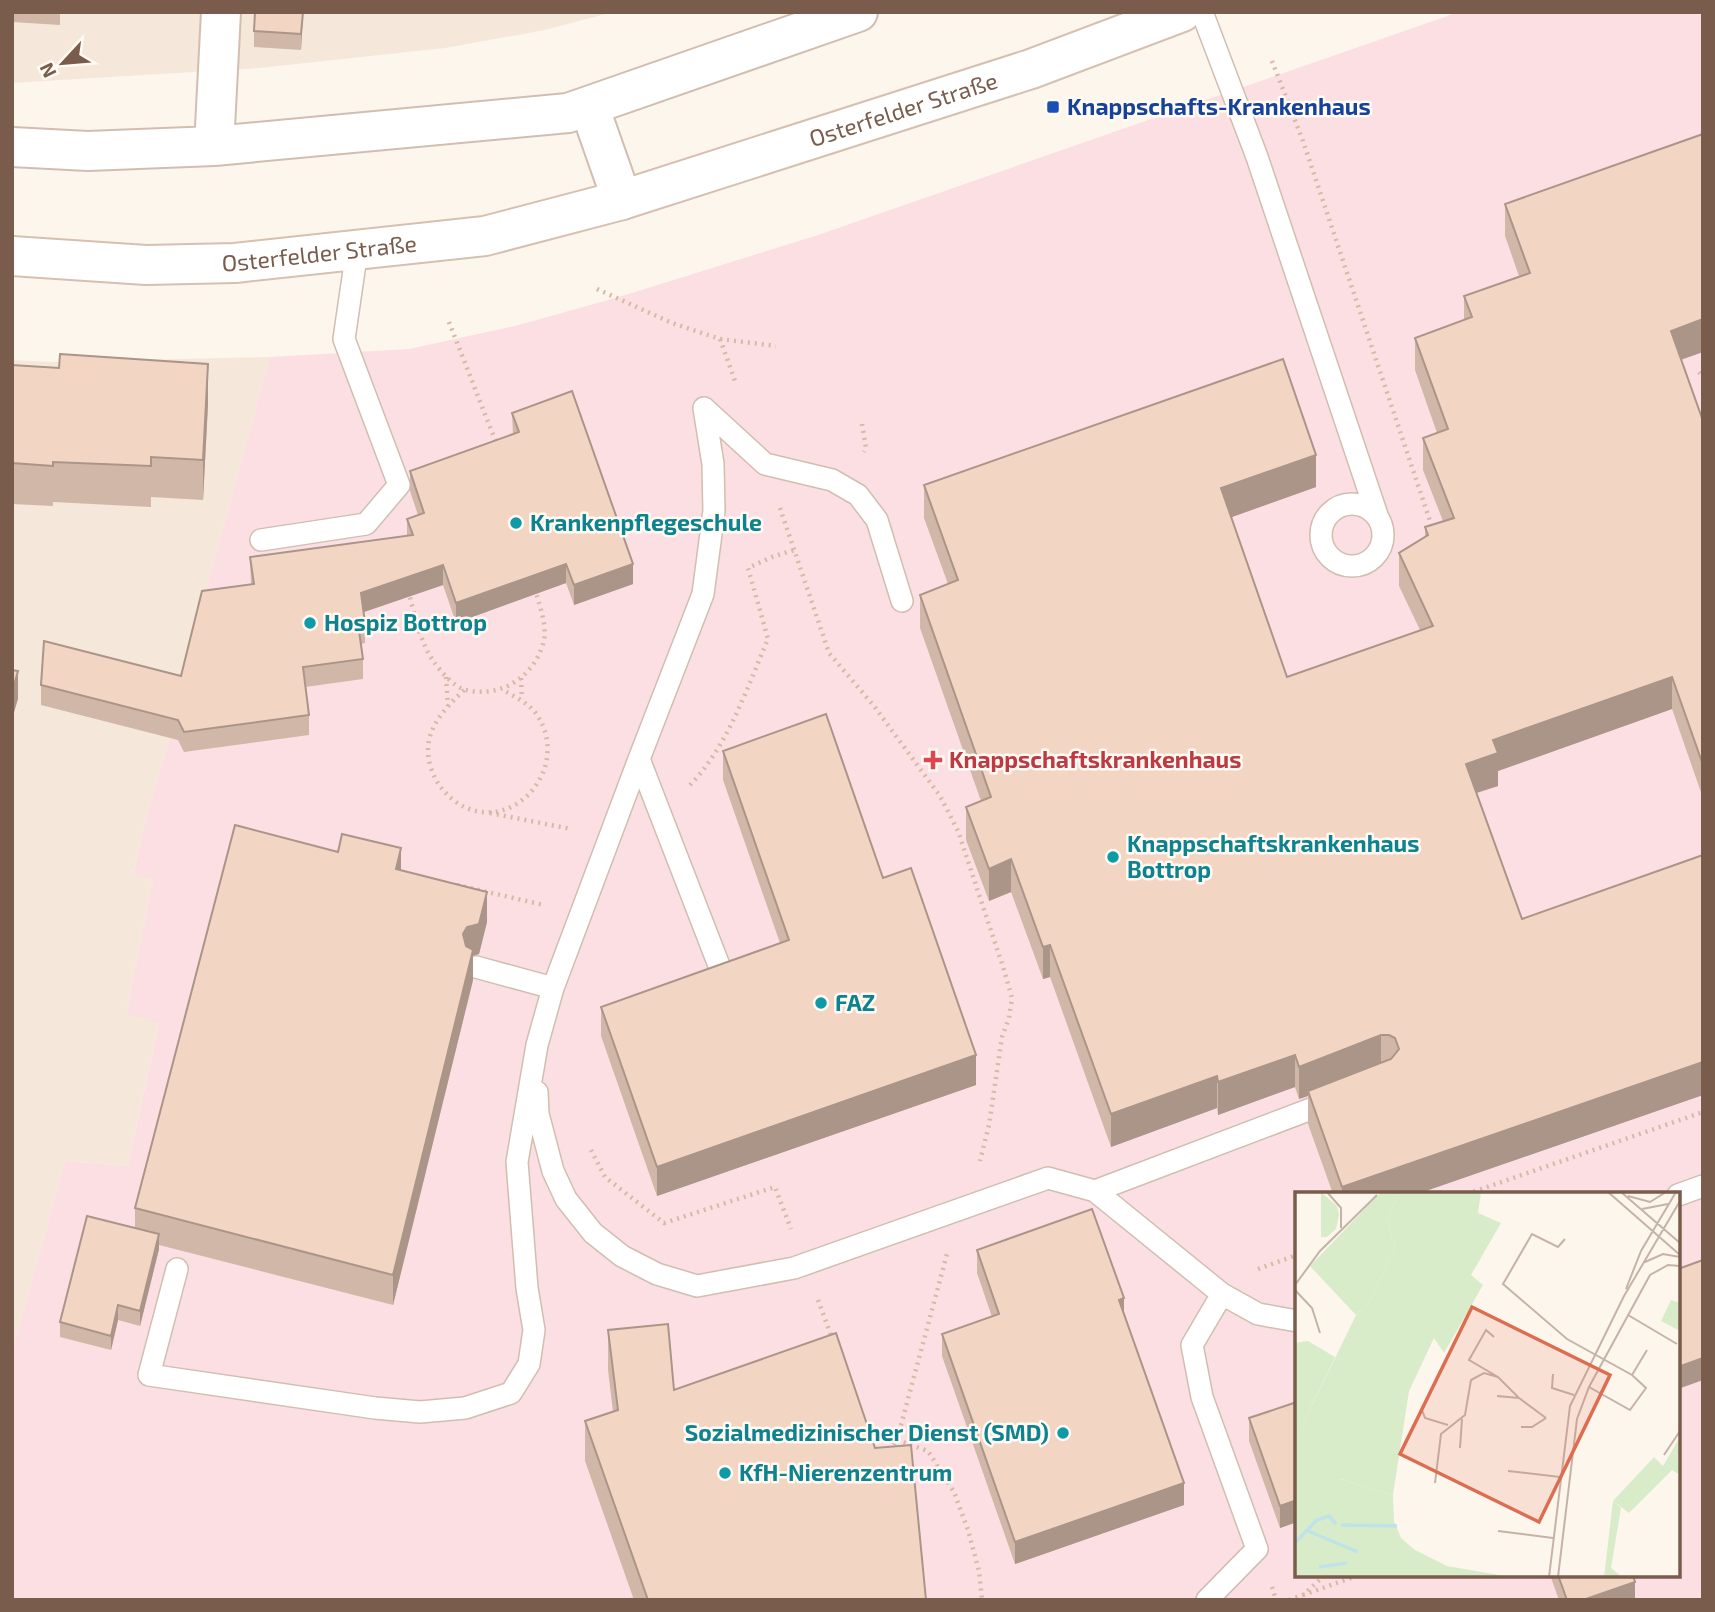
<svg xmlns="http://www.w3.org/2000/svg" width="1715" height="1612" font-family="'Exo 2',sans-serif">
<style>
.residential{fill:#f5e8da}
.medical{fill:#fbdfe3;fill-rule:evenodd}
.lines{fill:none;stroke-linecap:round;stroke-linejoin:round}
.service-casing{stroke:#d1beb0;stroke-width:24}
.minor-casing{stroke:#d1beb0;stroke-width:42}
.secondary-casing{stroke:#d6c0b0;stroke-width:42}
.path{stroke:#d9b8a5;stroke-width:4.5;stroke-dasharray:2 5;stroke-linecap:butt}
.service{stroke:#fff;stroke-width:21}
.minor{stroke:#fff;stroke-width:38}
.secondary{stroke:#fff;stroke-width:38}
.wall{fill:#d1b7a8}
.shaded-wall{fill:#aa9588}
.building{fill:#f3d5c3;stroke:#aa9588;stroke-width:2}
.transit-dot{fill:#1a4fb4;stroke:#fffaf3;stroke-width:2.5}
.culture-dot{fill:#0f9aa8;stroke:#fffaf3;stroke-width:2.5}
.health-dot{fill:#e0444e;stroke:#fffaf3;stroke-width:2.5}
.labels{text-anchor:middle;stroke-width:5;stroke-linejoin:round;paint-order:stroke}
.transit-label{font-size:23px;font-weight:bold;fill:#164399;stroke:#fffaf3;text-anchor:start}
.street-label{font-size:23px;fill:#7a5c4d;stroke:#fffaf3}
.culture-label{font-size:23px;font-weight:bold;fill:#0d838f;stroke:#fffaf3;text-anchor:start}
.health-label{font-size:23px;font-weight:bold;fill:#be3a42;stroke:#fffaf3;text-anchor:start}
.inset-river{fill:none;stroke:#bfe3e8;stroke-width:3.5}
.inset-road{fill:none;stroke:#c5b3a7;stroke-width:2}
.view{fill:#dc6d51;fill-opacity:0.15;stroke:#dc6d51;stroke-width:3.5}
.inset-edge{fill:none;stroke:#7a5c4d;stroke-width:3.5}
</style>
<rect width="100%" height="100%" fill="#fdf6ec"/>
<path class="residential" d="M 12,12 L 613,12 L 545,30 L 445,48 L 259,68 L 12,83 Z
M 270,357 L 202,606 L 181,700 L 146,819 L 133,874 L 153,879 L 126,1014 L 159,1022 L 128,1166 L 65,1161 L 12,1353 L 12,360 L 53,362 Z"/>
<path class="medical" d="M 1459,12 L 1703,12 L 1703,1600 L 12,1600 L 12,1353 L 65,1161 L 128,1166 L 159,1023 L 126,1014 L 153,879 L 133,875 L 146,819 L 181,700 L 202,606 L 270,357 L 409,349 L 515,326 L 619,297 L 818,235 ZM 1297,1194 L 1678,1194 L 1678,1575 L 1297,1575 Z"/>
<g class="lines">
<defs>
<path id="service" d="M 1202,12 L 1257,157 L 1378,518
M 704,408 L 713,464 L 714,511 L 703,594 L 639,759 L 720,968
M 704,408 L 765,464 L 832,480 L 858,495 L 877,520 L 902,601
M1321 535a31 31 0 1 1 62 0a31 31 0 1 1-62 0Z
M 261,540 L 366,524 L 399,485 L 344,339 L 357,250
M 476,967 L 553,988
M 537,1092 L 538,1114 L 553,1171 L 566,1199 L 593,1233 L 622,1256 L 657,1274 L 697,1286 L 794,1268 L 1048,1178 L 1095,1191 L 1222,1294 L 1258,1314 L 1297,1321
M 1095,1191 L 1332,1101
M 1678,1195 L 1703,1186
M 177,1269 L 149,1375 L 375,1408 L 420,1412 L 465,1408 L 511,1393 L 529,1364 L 534,1330 L 527,1288 L 517,1162 L 537,1045 L 553,988 L 639,759
M 1207,1600 L 1257,1549 L 1202,1397 L 1192,1345 L 1222,1294"/>
<path id="minor" d="M 589,106 L 622,200
M 214,146 L 221,12
M 12,147 L 88,151 L 214,146 L 568,113 L 858,12"/>
<g id="secondary">
<path id="s1" d="M 12,256 L 146,265 L 235,263 L 485,236 L 622,200 L 1031,69 L 1182,12"/>
</g>
</defs>
<use href="#service" class="service-casing"/>
<use href="#minor" class="minor-casing"/>
<use href="#secondary" class="secondary-casing"/>
<path class="path" d="M 1272,61 L 1303,141 L 1433,530
M 597,289 L 672,323 L 720,339 L 776,346
M 449,322 L 497,445
M 720,339 L 735,381
M 1699,372 L 1703,377
M 862,424 L 866,448 L 864,452
M 780,508 L 829,653 L 874,706 L 940,796 L 958,831 L 1004,970 L 1012,998 L 1009,1018 L 1002,1037 L 989,1125 L 980,1161
M 408,591 C 415,614 420,643 434,662 C 440,671 455,688 466,690 C 499,698 531,679 542,647 C 549,628 540,608 535,589
M 446,677 L 448,706
M 521,678 L 522,699
M 464,690 C 441,712 420,735 431,768 C 436,783 444,793 456,802 C 510,839 573,769 537,715 C 529,703 515,697 503,690
M 690,785 C 728,746 747,688 768,639 L 748,568 L 772,557 L 794,550
M 490,813 L 571,829
M 457,885 L 544,905
M 591,1150 L 605,1177 L 664,1223 L 775,1187 L 791,1229
M 1467,1194 L 1703,1112
M 1258,1269 L 1297,1255
M 818,1300 L 832,1338
M 897,1440 L 928,1451 L 954,1492 L 968,1530 L 979,1571 L 982,1600
M 889,1450 L 897,1440 L 947,1254
M 1272,1587 L 1276,1600
M 1303,1595 L 1359,1575
M 1289,1600 L 1303,1595 L 1325,1575"/>
<use href="#service" class="service"/>
<use href="#minor" class="minor"/>
<use href="#secondary" class="secondary"/>
</g>
<path class="wall" d="M 12,12 L 60,12 L 60,25 L 12,22 Z
M 303,12 L 301,50 L 254,47 L 254,31 Z
M 1703,134 L 1703,352 L 1681,360 L 1703,421 L 1703,798 L 1672,709 L 1498,771 L 1498,786 L 1477,793 L 1522,919 L 1703,855 L 1703,1095 L 1417,1194 L 1333,1194 L 1308,1124 L 1308,1096 L 1299,1099 L 1295,1087 L 1218,1115 L 1217,1108 L 1111,1147 L 1050,977 L 1043,979 L 1011,892 L 989,901 L 966,840 L 966,807 L 981,801 L 920,628 L 920,595 L 948,584 L 924,518 L 924,485 L 1316,487 L 1231,517 L 1287,677 L 1420,630 L 1399,586 L 1399,553 L 1425,537 L 1425,527 L 1443,521 L 1423,470 L 1423,438 L 1437,433 L 1415,370 L 1415,338 L 1464,320 L 1464,296 L 1519,276 L 1505,236 L 1505,204 Z
M 12,365 L 208,404 L 203,500 L 151,497 L 151,507 L 53,502 L 53,506 L 12,504 Z
M 512,413 L 633,584 L 574,605 L 566,583 L 456,623 L 443,585 L 364,612 L 365,623 L 365,643 L 361,644 L 363,659 L 363,679 L 305,687 L 309,715 L 309,735 L 184,752 L 178,740 L 41,705 L 41,685 L 181,676 L 251,584 L 250,557 L 407,536 L 407,519 L 418,515 L 410,491 L 410,471 L 513,435 Z
M 723,751 L 883,878 L 976,1085 L 657,1196 L 601,1036 L 601,1007 L 780,943 L 723,780 Z
M 401,871 L 487,922 L 479,954 L 473,956 L 473,980 L 393,1305 L 159,1245 L 159,1249 L 140,1326 L 118,1320 L 111,1350 L 60,1337 L 60,1322 L 135,1228 L 135,1208 Z
M 977,1250 L 1124,1312 L 1184,1505 L 1015,1564 L 942,1356 L 942,1334 L 992,1317 L 977,1273 Z
M 608,1330 L 674,1390 L 926,1600 L 634,1600 L 585,1461 L 585,1421 L 613,1412 L 608,1370 Z
M 1297,1402 L 1297,1522 L 1280,1528 L 1249,1441 L 1249,1418 Z
M 1550,1575 L 1633,1575 L 1635,1600 L 1559,1600 Z"/>
<path class="shaded-wall" d="M 303,12 L 301,50 L 301,34 Z
M 1703,319 L 1703,352 L 1671,363 L 1671,331 Z
M 208,364 L 208,404 L 203,500 L 203,460 Z
M 1316,455 L 1316,487 L 1221,521 L 1221,488 Z
M 566,564 L 566,583 L 456,623 L 456,603 Z
M 633,564 L 633,584 L 574,605 L 574,585 Z
M 443,565 L 443,585 L 361,613 L 361,593 Z
M 18,671 L 18,699 L 12,719 L 12,692 Z
M 1672,677 L 1672,709 L 1498,771 L 1498,786 L 1466,796 L 1466,764 L 1493,740 Z
M 401,848 L 401,878 L 396,869 Z
M 1011,859 L 1011,892 L 989,901 L 989,869 Z
M 487,892 L 487,922 L 479,954 L 473,956 L 473,980 L 393,1305 L 393,1275 L 463,934 Z
M 1050,945 L 1050,977 L 1043,979 L 1043,947 Z
M 1381,1035 L 1381,1068 L 1308,1091 L 1308,1096 L 1299,1099 L 1299,1067 Z
M 976,1055 L 976,1085 L 657,1196 L 657,1167 Z
M 1295,1055 L 1295,1087 L 1218,1115 L 1218,1082 Z
M 1703,1062 L 1703,1095 L 1417,1194 L 1342,1194 L 1342,1187 Z
M 1217,1076 L 1217,1108 L 1111,1147 L 1111,1114 Z
M 159,1234 L 159,1249 L 140,1326 L 140,1311 Z
M 1124,1298 L 1124,1321 L 1119,1300 Z
M 118,1305 L 118,1320 L 111,1350 L 111,1336 Z
M 1703,1358 L 1703,1380 L 1678,1389 L 1678,1367 Z
M 1184,1483 L 1184,1505 L 1015,1564 L 1015,1542 Z
M 1297,1500 L 1297,1522 L 1280,1528 L 1280,1506 Z
M 1635,1582 L 1635,1600 L 1583,1600 Z"/>
<path class="building" d="M 255,12 L 303,12 L 301,34 L 254,31 Z
M 1703,134 L 1703,319 L 1671,331 L 1703,421 L 1703,765 L 1672,677 L 1493,740 L 1498,753 L 1466,764 L 1522,919 L 1703,855 L 1703,1062 L 1342,1187 L 1308,1091 L 1391,1059 L 1399,1049 L 1395,1038 L 1389,1035 L 1381,1035 L 1299,1067 L 1295,1055 L 1218,1082 L 1217,1076 L 1111,1114 L 1050,945 L 1043,947 L 1011,859 L 989,869 L 966,807 L 991,797 L 920,595 L 958,580 L 924,485 L 1283,359 L 1316,455 L 1221,488 L 1287,677 L 1433,626 L 1399,553 L 1428,535 L 1425,527 L 1454,518 L 1423,438 L 1448,429 L 1415,338 L 1472,317 L 1464,296 L 1530,273 L 1505,204 Z
M 60,354 L 208,364 L 203,460 L 151,457 L 151,466 L 53,462 L 53,466 L 12,463 L 12,365 L 59,368 Z
M 572,391 L 633,564 L 574,585 L 566,564 L 456,603 L 443,565 L 361,593 L 365,623 L 358,624 L 363,659 L 303,667 L 309,715 L 184,732 L 178,720 L 41,685 L 44,641 L 181,676 L 202,591 L 254,584 L 250,557 L 413,535 L 407,519 L 424,513 L 410,471 L 519,432 L 512,413 Z
M 12,670 L 18,671 L 12,692 Z
M 826,714 L 883,878 L 911,868 L 976,1055 L 657,1167 L 601,1007 L 789,940 L 723,751 Z
M 235,825 L 338,852 L 342,834 L 401,848 L 396,869 L 487,892 L 479,924 L 467,927 L 463,934 L 466,946 L 473,950 L 393,1275 L 135,1208 Z
M 1092,1209 L 1124,1298 L 1119,1300 L 1184,1483 L 1015,1542 L 942,1334 L 999,1314 L 977,1250 Z
M 87,1216 L 159,1234 L 140,1311 L 118,1305 L 111,1336 L 60,1322 Z
M 1703,1260 L 1703,1358 L 1678,1367 L 1678,1269 Z
M 668,1324 L 674,1390 L 836,1333 L 875,1448 L 911,1445 L 926,1600 L 648,1600 L 585,1421 L 618,1410 L 608,1330 Z
M 1297,1402 L 1297,1500 L 1280,1506 L 1249,1418 Z
M 1558,1575 L 1633,1575 L 1635,1582 L 1583,1600 L 1567,1600 Z"/>
<rect class="transit-dot" x="1046" y="100" width="14" height="14" rx="3.5"/>
<g class="culture-dot">
<circle cx="516" cy="523" r="7"/>
<circle cx="310" cy="623" r="7"/>
<circle cx="1113" cy="857" r="7"/>
<circle cx="821" cy="1003" r="7"/>
<circle cx="1063" cy="1433" r="7"/>
<circle cx="725" cy="1473" r="7"/>
</g>
<path class="health-dot" d="M929.5 749.5h7v7h7v7h-7v7h-7v-7h-7v-7h7z"/>
<g class="labels">
<g class="transit-label">
<text x="1067" y="115">Knappschafts-Krankenhaus</text>
</g>
<g class="street-label">
<text dy="8" stroke="none"><textPath href="#s1" startOffset="912">Osterfelder Straße</textPath></text>
<text dy="8" stroke="none"><textPath href="#s1" startOffset="308">Osterfelder Straße</textPath></text>
</g>
<g class="culture-label">
<text x="530" y="531">Krankenpflegeschule</text>
<text x="324" y="631">Hospiz Bottrop</text>
<text x="1127" y="852">Knappschaftskrankenhaus<tspan x="1127" dy="26">Bottrop</tspan></text>
<text x="835" y="1011">FAZ</text>
<text x="1049" y="1441" text-anchor="end">Sozialmedizinischer Dienst (SMD)</text>
<text x="739" y="1481">KfH-Nierenzentrum</text>
</g>
<g class="health-label">
<text x="949" y="768">Knappschaftskrankenhaus</text>
</g>
</g>
<g transform="translate(1295 1192)">
<rect width="385" height="385" fill="#fdf6ec"/>
<path d="M 86,0 L 105,0 L 92,29 L 100,54 L 77,107 L 61,123 L 15,74 ZM 13,149 L 40,165 L 7,234 L 15,254 L 0,273 L 0,151 Z" fill="#d8ecc9"/>
<path d="M 105,0 L 186,0 L 183,21 L 206,31 L 176,83 L 188,93 L 149,161 L 139,146 L 114,199 L 98,303 L 46,287 L 0,341 L 0,273 L 14,254 L 7,234 L 61,123 L 77,107 L 100,54 L 92,29 ZM 318,309 L 326,316 L 316,376 L 327,385 L 309,385 Z" fill="#d8ecc9"/>
<path d="M 385,245 L 385,283 L 377,278 L 334,321 L 318,309 L 359,265 L 368,274 Z" fill="#d8ecc9"/>
<path d="M 26,0 L 42,14 L 44,23 L 41,37 L 32,45 L 26,45 ZM 376,108 L 385,111 L 385,139 L 366,129 ZM 46,287 L 98,303 L 99,329 L 106,346 L 120,358 L 152,374 L 216,385 L 0,385 L 0,339 Z" fill="#d8ecc9"/>
<path class="inset-river" d="M 46,333 L 102,334M 13,339 L 63,360M 0,351 L 22,328 L 34,324 L 41,332M 24,375 L 52,371"/>
<path class="inset-road" d="M 32,0 L 46,16 L 46,36M 313,0 L 385,63M 326,0 L 385,51M 333,4 L 355,10 L 371,0M 347,17 L 373,12M 270,47 L 263,55 L 237,42 L 208,92 L 272,147 L 337,183 L 351,196 L 335,218 L 294,195M 350,70 L 368,62 L 385,65M 0,93 L 25,59 L 82,3M 331,97 L 346,59 L 381,0M 0,98 L 17,116 L 25,141M 333,123 L 382,152M 199,145 L 191,138 L 174,168 L 203,185 L 224,206M 258,182 L 257,196 L 279,203M 337,183 L 352,158M 202,204 L 224,206 L 251,226M 127,218 L 130,226 L 153,233M 226,235 L 237,235 L 251,226M 165,256 L 167,227M 369,263 L 385,239M 213,279 L 265,285M 140,291 L 146,242 L 170,223 L 176,188 L 189,181 L 203,185M 203,339 L 258,346M 254,385 L 275,214 L 329,104 L 385,9M 263,385 L 282,227 L 294,195 L 355,83 L 373,73 L 385,74"/>
<path class="view" d="M 177,115 L 315,183 L 244,330 L 105,262 Z"/>
<rect width="385" height="385" class="inset-edge"/>
</g>
<rect width="1715" height="1612" fill="none" stroke="#7a5c4d" stroke-width="28"/>
<g transform="translate(63 63) rotate(244)" stroke="#fffaf3" stroke-width="5" paint-order="stroke">
<path d="M0-5L12 26L0 18L-12 26Z" fill="#7a5c4d"/>
<text y="-10" font-size="19" font-weight="bold" text-anchor="middle" fill="#7a5c4d">N</text>
</g>
</svg>
